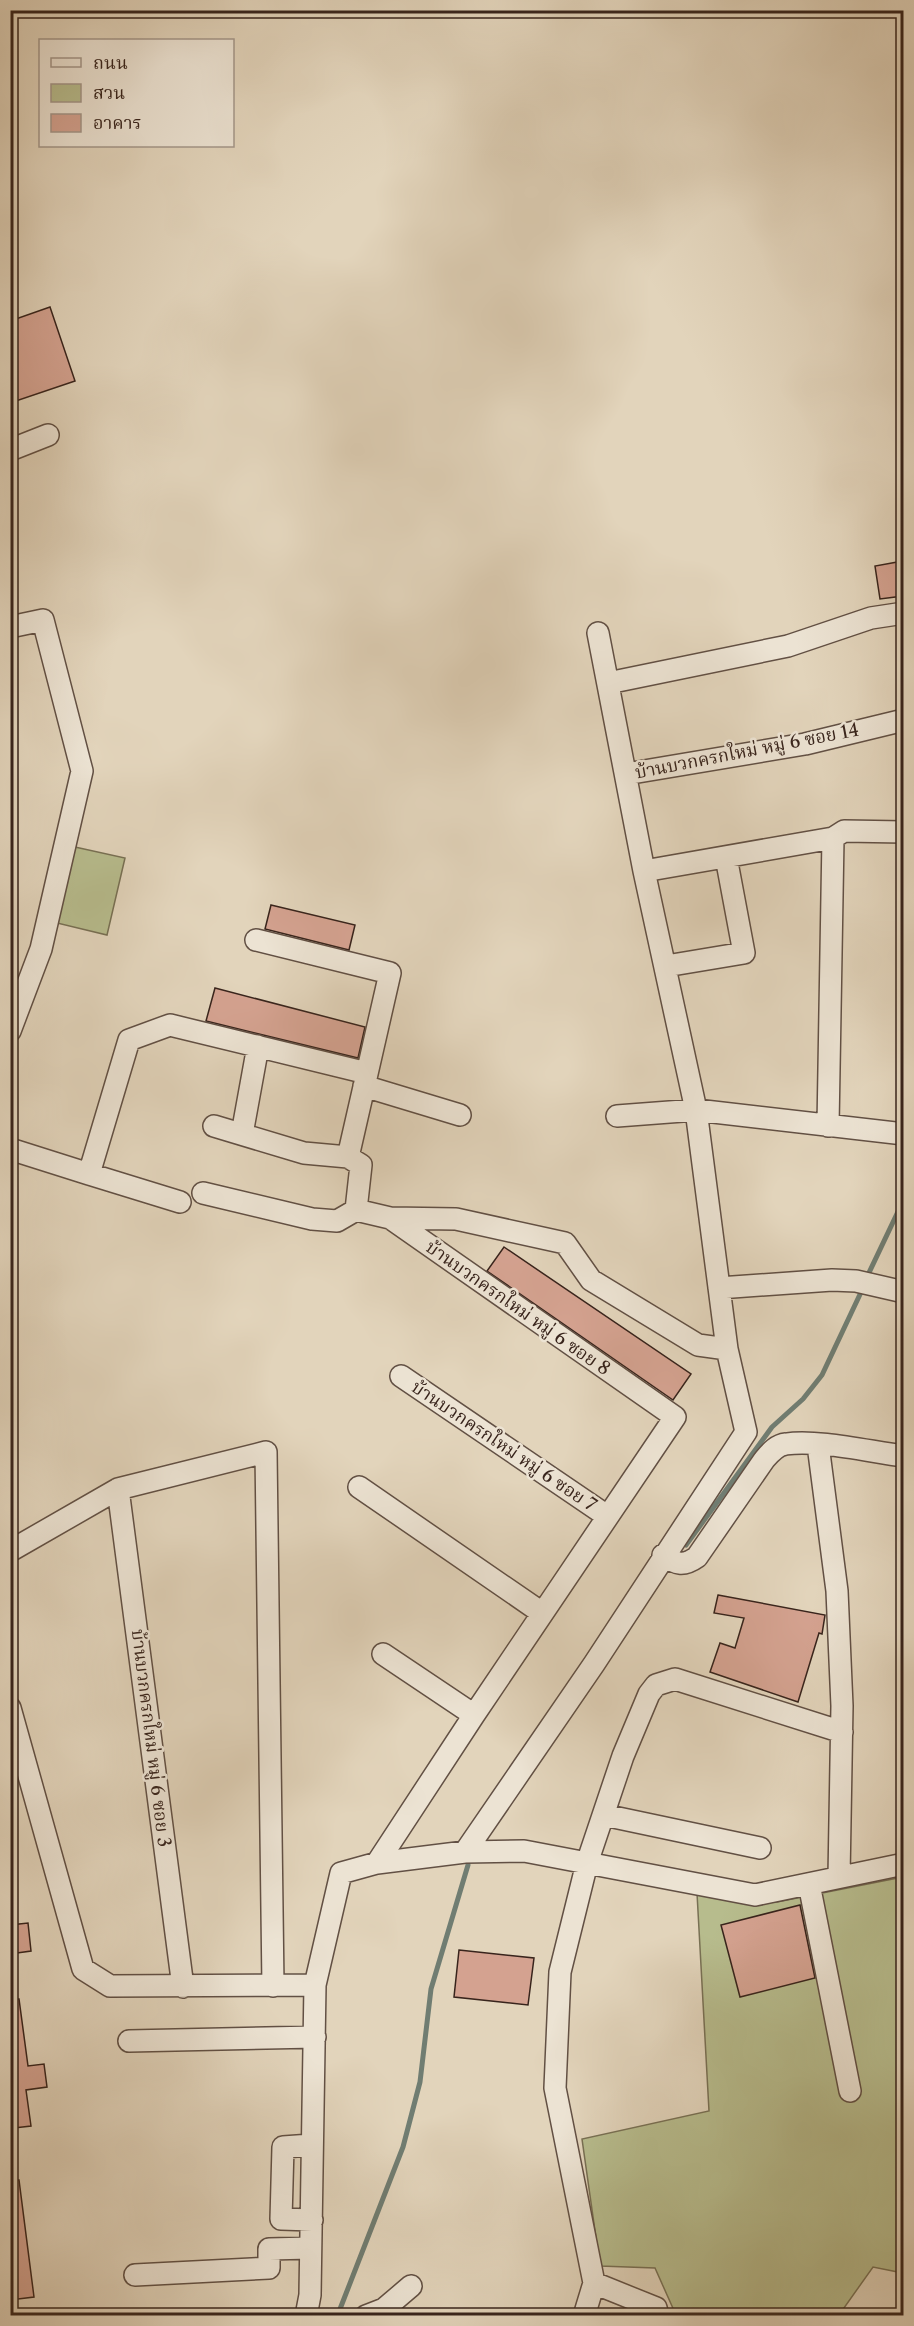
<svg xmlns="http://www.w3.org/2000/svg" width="914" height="2326" font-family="'Libre Caslon Text','Noto Serif Thai',serif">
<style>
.green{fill:#b7bc8d;stroke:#787054;stroke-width:1.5}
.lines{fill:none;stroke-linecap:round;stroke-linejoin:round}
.stream{stroke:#707d72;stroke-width:5}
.building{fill:#d4a290;stroke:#38241c;stroke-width:1.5}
.minor-casing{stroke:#625044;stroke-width:24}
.minor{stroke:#ece3d3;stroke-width:21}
.labels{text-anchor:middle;stroke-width:5;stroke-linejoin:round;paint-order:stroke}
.street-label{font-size:18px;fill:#38241c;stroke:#ece3d3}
</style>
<rect width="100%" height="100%" fill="#e2d4bb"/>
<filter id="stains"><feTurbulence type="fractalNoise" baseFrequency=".00333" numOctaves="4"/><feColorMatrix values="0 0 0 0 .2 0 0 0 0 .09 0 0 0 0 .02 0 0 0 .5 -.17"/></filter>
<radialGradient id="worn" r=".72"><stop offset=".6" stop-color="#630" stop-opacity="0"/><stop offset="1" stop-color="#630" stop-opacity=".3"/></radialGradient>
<path class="green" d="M 75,847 L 125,858 L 107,935 L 57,923 Z
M 903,1877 L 903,2273 L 873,2267 L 839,2315 L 676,2315 L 655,2268 L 600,2266 L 582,2139 L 709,2111 L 697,1893 L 777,1902 Z"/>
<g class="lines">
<path class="stream" d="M 866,1279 L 904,1199
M 686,1545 L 772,1427 L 803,1399 L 822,1375 L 863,1288
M 340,2309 L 403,2147 L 420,2082 L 431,1989 L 468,1865"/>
</g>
<path class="building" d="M 50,307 L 75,381 L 10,403 L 10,321 Z
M 903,561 L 903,596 L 880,599 L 875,566 Z
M 271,905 L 355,925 L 349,950 L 265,929 Z
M 215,988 L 365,1027 L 358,1058 L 206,1021 Z
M 504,1247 L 691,1374 L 673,1400 L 487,1271 Z
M 718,1595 L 825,1615 L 822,1634 L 819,1633 L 798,1702 L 710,1672 L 720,1643 L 735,1648 L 744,1618 L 714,1613 Z
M 800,1905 L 815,1978 L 740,1997 L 721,1925 Z
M 28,1923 L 31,1951 L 10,1954 L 10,1925 Z
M 459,1950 L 534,1958 L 528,2005 L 454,1997 Z
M 10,1999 L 19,1999 L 28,2066 L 44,2064 L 47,2087 L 26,2090 L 31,2126 L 14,2128 L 10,2113 Z
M 10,2180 L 19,2180 L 34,2297 L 10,2300 Z"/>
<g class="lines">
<defs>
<path id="minor" d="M 10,450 L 48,435
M 10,627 L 43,620 L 82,771 L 41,949 L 10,1031
M 608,683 L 788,646 L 871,618 L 904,613
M 626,774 L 805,744 L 904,720
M 644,871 L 833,838 L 844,831 L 904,832
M 666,966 L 744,953 L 726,857
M 364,1086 L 460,1115
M 617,1116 L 696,1110 L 904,1134
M 214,1126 L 304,1153 L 348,1157
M 828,1126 L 833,838
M 242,1134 L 258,1046
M 10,1149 L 89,1174 L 129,1040 L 170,1025 L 367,1073
M 89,1174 L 180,1202
M 203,1193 L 312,1219 L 337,1221 L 356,1210 L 361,1165 L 348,1157 L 390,973 L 256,940
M 356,1210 L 390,1218 L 675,1417 L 474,1715 L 377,1863
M 390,1218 L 456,1219 L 565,1243 L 591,1280 L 698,1345 L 727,1349
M 719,1288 L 832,1280 L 856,1281 L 904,1292
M 401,1376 L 607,1516
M 818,1445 L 837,1591 L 842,1706 L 839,1877
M 359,1487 L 542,1613
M 118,1489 L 183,1987
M 10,1551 L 118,1489 L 266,1452 L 273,1986
M 663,1555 C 676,1564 683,1567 697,1557 L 764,1460 C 770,1453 776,1445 786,1444 C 817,1439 871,1452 904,1456
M 383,1654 L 474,1715
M 10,1708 L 83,1969 L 110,1986 L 315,1985
M 604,1815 L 760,1848
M 465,1852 L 594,1664 L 746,1432 L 727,1349 L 696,1110 L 644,871 L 598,633
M 809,1884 L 850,2091
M 129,2041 L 315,2037
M 311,2145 L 283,2147 L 281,2219 L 312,2220
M 135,2275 L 269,2268 L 269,2249 L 310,2248
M 306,2316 L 310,2295 L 315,1985 L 341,1873 L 377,1863 L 465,1852 L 524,1851 L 755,1895 L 904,1864
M 366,2316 L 384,2309 L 411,2286
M 584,2316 L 594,2283
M 658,2316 L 656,2308 L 594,2283 L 555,2088 L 560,1972 L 587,1863 L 623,1756 L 649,1694 L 656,1685 L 675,1679 L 842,1732"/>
</defs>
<use href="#minor" class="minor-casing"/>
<use href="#minor" class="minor"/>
</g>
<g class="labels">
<g class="street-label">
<text transform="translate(747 751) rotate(-11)" y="6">บ้านบวกครกใหม่ หมู่ 6 ซอย 14</text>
<text transform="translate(518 1308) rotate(35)" y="6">บ้านบวกครกใหม่ หมู่ 6 ซอย 8</text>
<text transform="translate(504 1446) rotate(34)" y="6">บ้านบวกครกใหม่ หมู่ 6 ซอย 7</text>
<text transform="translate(151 1738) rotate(83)" y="6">บ้านบวกครกใหม่ หมู่ 6 ซอย 3</text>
</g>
</g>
<rect width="914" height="2326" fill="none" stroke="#e2d4bb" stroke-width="36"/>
<rect x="12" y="12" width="890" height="2302" fill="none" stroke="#38241c" stroke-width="3"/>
<rect x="18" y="18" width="878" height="2290" fill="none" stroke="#38241c" stroke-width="1.5"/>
<rect x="39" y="39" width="195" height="108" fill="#ece3d3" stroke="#a4978a" stroke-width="1.5"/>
<rect x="51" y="58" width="30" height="9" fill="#ece3d3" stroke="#a4978a" stroke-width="1.5"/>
<text x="93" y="69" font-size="18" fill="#38241c">ถนน</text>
<rect x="51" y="84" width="30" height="18" fill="#b7bc8d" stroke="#a4978a" stroke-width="1.5"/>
<text x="93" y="99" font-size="18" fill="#38241c">สวน</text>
<rect x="51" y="114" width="30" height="18" fill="#d4a290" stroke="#a4978a" stroke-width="1.5"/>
<text x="93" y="129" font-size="18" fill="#38241c">อาคาร</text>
<rect width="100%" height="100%" filter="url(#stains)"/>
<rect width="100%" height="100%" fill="url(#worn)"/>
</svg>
